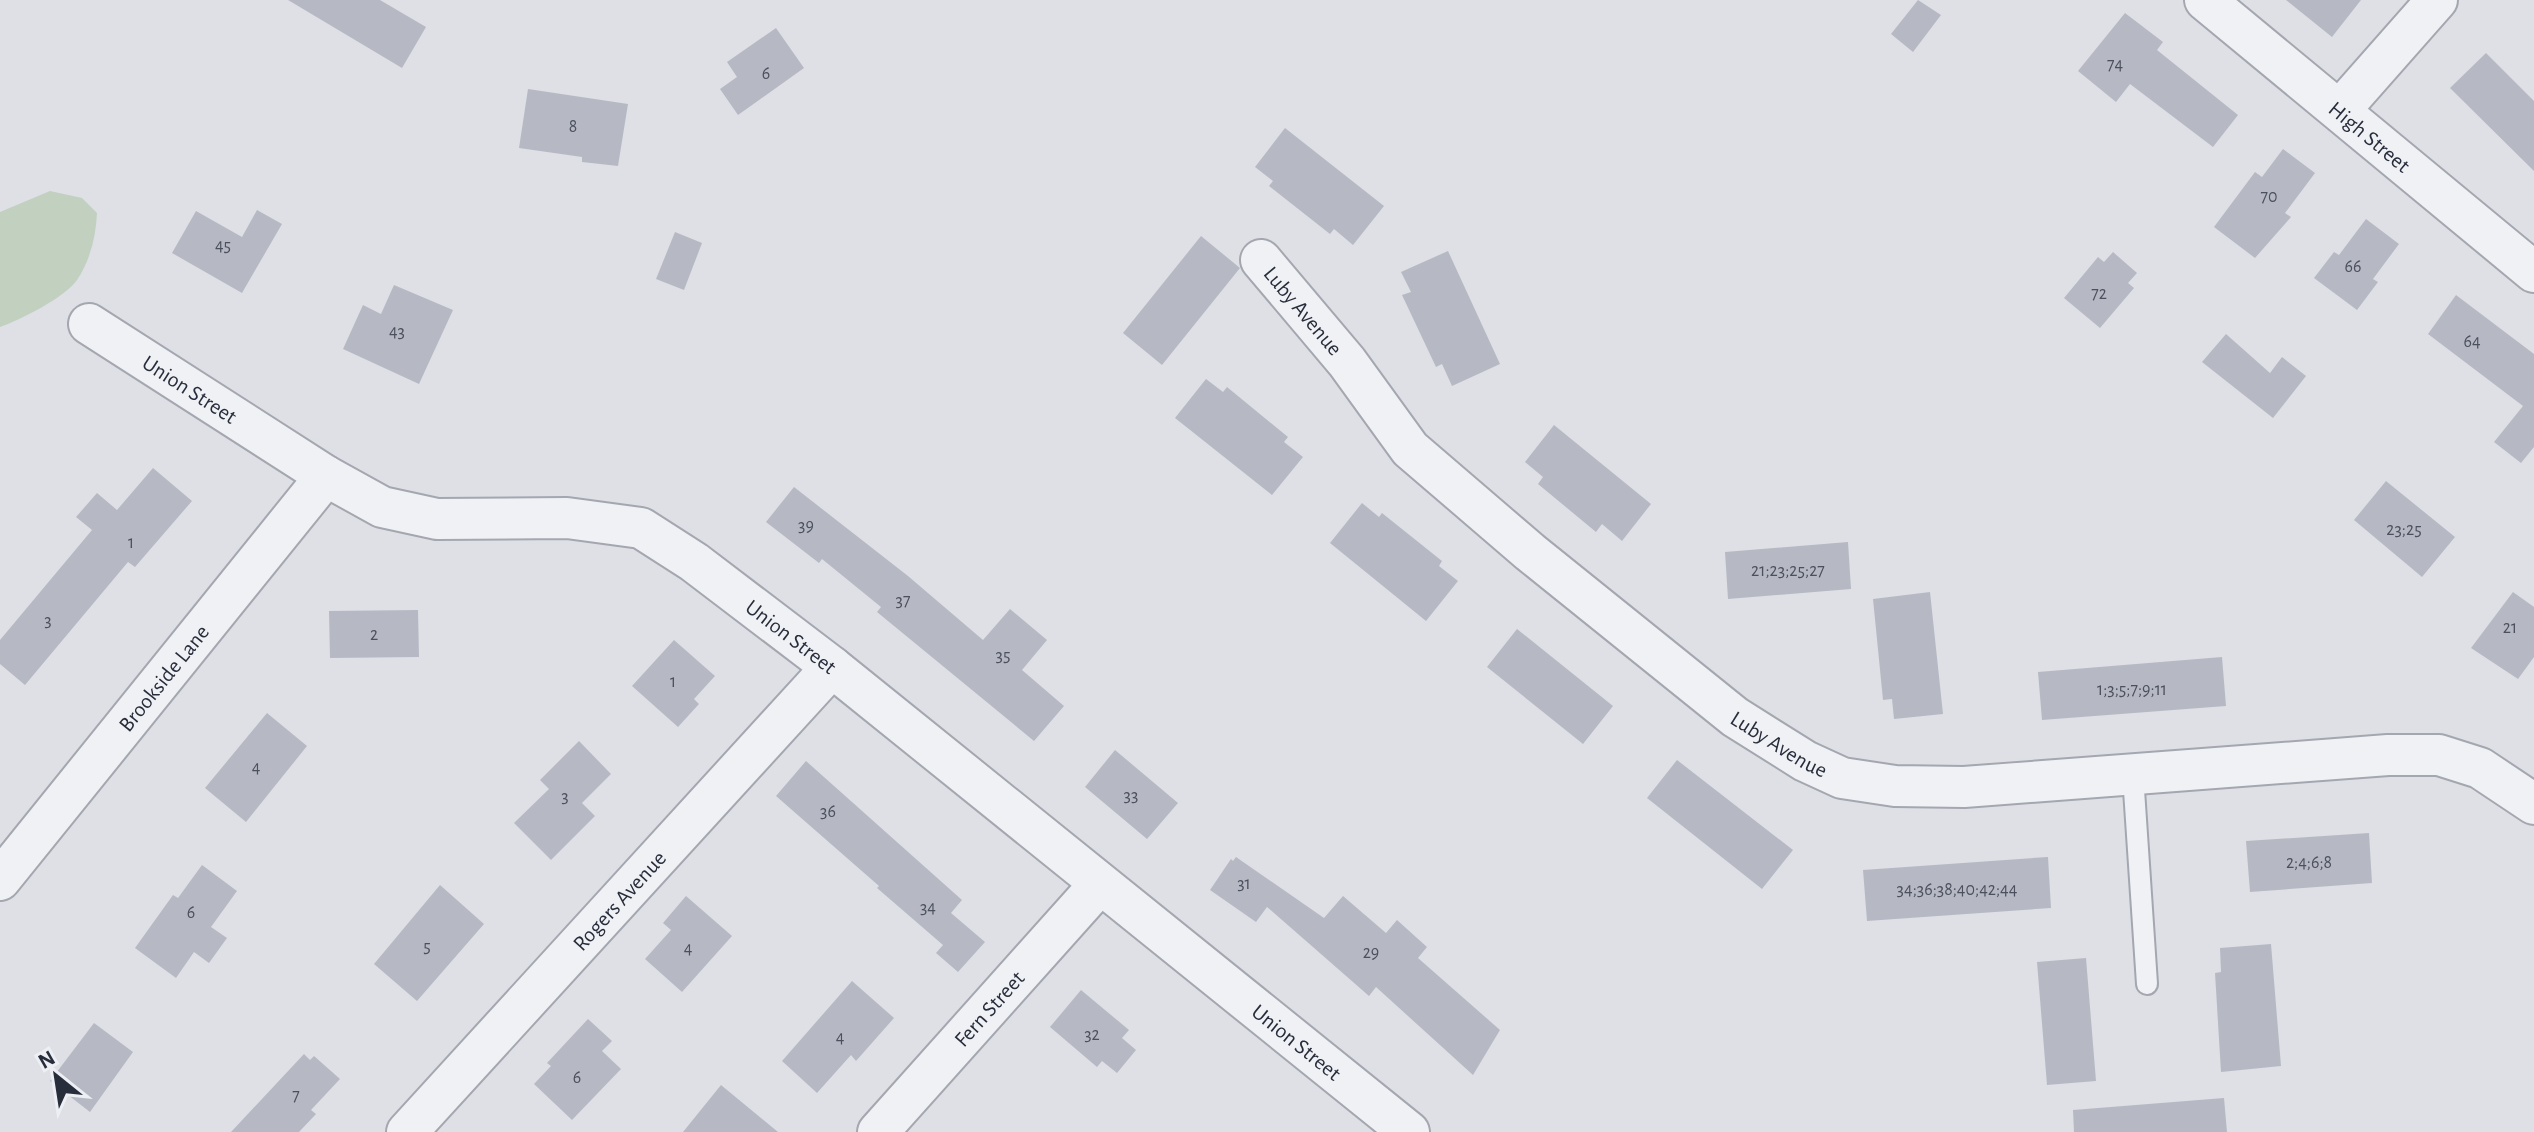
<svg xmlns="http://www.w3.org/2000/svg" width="2534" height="1132" font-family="'Alegreya Sans',sans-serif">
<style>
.green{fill:#c2d0c0}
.building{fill:#b6b9c3}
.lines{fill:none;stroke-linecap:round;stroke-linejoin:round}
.lane-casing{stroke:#a4a7b0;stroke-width:24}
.street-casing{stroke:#a4a7b0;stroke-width:44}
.lane{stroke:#f0f1f5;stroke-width:20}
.street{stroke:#f0f1f5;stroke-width:40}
.labels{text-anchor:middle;stroke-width:8;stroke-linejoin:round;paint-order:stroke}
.number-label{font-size:18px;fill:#4c505e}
.street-label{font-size:22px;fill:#282d3c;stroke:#edeff4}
</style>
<rect width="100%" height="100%" fill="#dee0e6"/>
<path class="green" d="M 50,191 L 82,198 L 97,213 C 96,236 90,261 77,280 C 64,298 20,320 0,327 L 0,212 Z"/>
<path class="building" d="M 288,0 L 380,0 L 426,27 L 402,68 Z
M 1918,0 L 1941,15 L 1913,52 L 1891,34 Z
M 2286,0 L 2361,0 L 2332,37 Z
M 2125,13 L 2163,42 L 2157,50 L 2238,115 L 2213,147 L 2130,84 L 2116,102 L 2078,71 Z
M 776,28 L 804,68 L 738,115 L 720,89 L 737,77 L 727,62 Z
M 2486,53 L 2534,101 L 2534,171 L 2450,88 Z
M 528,89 L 628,104 L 618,166 L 582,162 L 582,157 L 519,148 Z
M 1285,128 L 1384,206 L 1353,245 L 1334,229 L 1330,234 L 1269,186 L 1273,181 L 1255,167 Z
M 2283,149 L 2315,173 L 2285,213 L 2291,217 L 2255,258 L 2214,227 L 2255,172 L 2262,177 Z
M 257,210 L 282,224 L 242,293 L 172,253 L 196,211 L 242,237 Z
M 2366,219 L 2399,244 L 2373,279 L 2378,282 L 2357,310 L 2314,278 L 2334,252 L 2339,255 Z
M 675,232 L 702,243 L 684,290 L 656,279 Z
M 1201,236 L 1240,268 L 1162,365 L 1123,333 Z
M 1448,251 L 1500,364 L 1452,386 L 1442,364 L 1436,367 L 1402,295 L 1411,292 L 1401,272 Z
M 2113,252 L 2137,273 L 2128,283 L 2134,288 L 2100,328 L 2064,298 L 2098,257 L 2104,262 Z
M 394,285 L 453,310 L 419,384 L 343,349 L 363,305 L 381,314 Z
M 2456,295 L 2534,354 L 2534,447 L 2521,463 L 2494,442 L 2523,406 L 2428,334 Z
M 2226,334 L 2270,373 L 2282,357 L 2306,376 L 2273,418 L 2202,362 Z
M 1206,379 L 1223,392 L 1227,387 L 1288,437 L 1284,442 L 1303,457 L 1272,495 L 1175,418 Z
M 1554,425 L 1651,504 L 1622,541 L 1602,524 L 1596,532 L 1538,484 L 1543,477 L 1525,462 Z
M 153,468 L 192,501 L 135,567 L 128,562 L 25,685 L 0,664 L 0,640 L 92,530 L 76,517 L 97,493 L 117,510 Z
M 2386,481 L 2455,537 L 2422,577 L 2354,520 Z
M 794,487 L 908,576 L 983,640 L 1010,609 L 1047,640 L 1022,670 L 1064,706 L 1034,741 L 877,612 L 881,607 L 822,559 L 819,563 L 766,522 Z
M 1362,503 L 1379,517 L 1382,513 L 1442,561 L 1439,566 L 1458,581 L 1426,621 L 1330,543 Z
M 1848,542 L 1851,589 L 1728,599 L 1725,552 Z
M 1930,592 L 1943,714 L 1894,719 L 1892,699 L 1883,700 L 1873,599 Z
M 2513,592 L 2534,607 L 2534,657 L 2518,679 L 2471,648 Z
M 418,610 L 419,657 L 330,658 L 329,611 Z
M 1517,629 L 1613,706 L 1583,744 L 1487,667 Z
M 674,640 L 715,676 L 694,699 L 699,704 L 678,727 L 632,686 Z
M 2222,657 L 2226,706 L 2042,720 L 2038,672 Z
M 267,713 L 307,746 L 246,822 L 205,788 Z
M 579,741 L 611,774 L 582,803 L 595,816 L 551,860 L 514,823 L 549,789 L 540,780 Z
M 1115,750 L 1178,803 L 1147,839 L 1085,787 Z
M 1677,760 L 1793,850 L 1762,889 L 1647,798 Z
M 806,761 L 962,900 L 951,913 L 985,942 L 958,972 L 936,953 L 943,945 L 877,888 L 879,886 L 776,796 Z
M 2369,833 L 2372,883 L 2250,892 L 2246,841 Z
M 1236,857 L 1324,918 L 1343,896 L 1386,933 L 1397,920 L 1427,947 L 1418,958 L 1500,1030 L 1473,1075 L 1376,987 L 1369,996 L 1267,907 L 1256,922 L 1210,890 L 1231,859 L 1233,861 Z
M 2048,857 L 2051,908 L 1867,921 L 1863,870 Z
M 202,865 L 237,891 L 211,927 L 227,938 L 209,963 L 194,952 L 176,978 L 135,948 L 173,895 L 178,898 Z
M 440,885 L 484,924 L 417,1001 L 374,964 Z
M 686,896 L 732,936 L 682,992 L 645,959 L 671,930 L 663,923 Z
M 2271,944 L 2281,1066 L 2221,1072 L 2215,973 L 2221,972 L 2220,948 Z
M 2086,958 L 2096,1081 L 2047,1085 L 2037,962 Z
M 852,981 L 894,1018 L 856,1061 L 851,1055 L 817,1093 L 782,1061 Z
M 1081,990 L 1129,1030 L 1122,1038 L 1136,1050 L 1117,1073 L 1102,1061 L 1097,1067 L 1050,1027 Z
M 588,1019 L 612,1041 L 602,1051 L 621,1069 L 572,1120 L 534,1084 L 551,1066 L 547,1063 Z
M 94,1023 L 133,1052 L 90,1112 L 50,1081 Z
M 304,1054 L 310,1060 L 314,1056 L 340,1079 L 311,1110 L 316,1114 L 299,1132 L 231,1132 Z
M 721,1085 L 778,1132 L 683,1132 Z
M 2224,1098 L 2227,1132 L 2074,1132 L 2073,1110 Z"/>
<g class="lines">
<defs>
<path id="lane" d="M 2133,775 L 2147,984"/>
<g id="street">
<path id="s1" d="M 2205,0 L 2534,272"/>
<path d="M 2340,110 L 2437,0"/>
<path id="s2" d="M 1261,260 L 1347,362 L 1410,449 L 1530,552 L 1735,717 L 1805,761 L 1842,778 L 1895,786 L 1964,787 L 2388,755 L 2439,755 L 2480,768 L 2534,804"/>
<path id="s3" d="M 89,324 L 326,476 L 382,507 L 437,519 L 567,518 L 641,528 L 694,562 L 832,667 L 1409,1132"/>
<path id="s4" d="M 0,880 L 326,476"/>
<path id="s5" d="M 407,1132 L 832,667"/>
<path id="s6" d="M 878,1132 L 1099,885"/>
</g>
</defs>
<use href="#lane" class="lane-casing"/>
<use href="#street" class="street-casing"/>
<use href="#lane" class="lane"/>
<use href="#street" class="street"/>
</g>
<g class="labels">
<g class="number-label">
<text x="2115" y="70">74</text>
<text x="766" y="79">6</text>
<text x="573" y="132">8</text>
<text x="2269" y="202">70</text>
<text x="223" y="251">45</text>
<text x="2353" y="272">66</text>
<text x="2099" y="299">72</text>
<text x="397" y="337">43</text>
<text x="2472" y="347">64</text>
<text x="806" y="531">39</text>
<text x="2404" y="535">23;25</text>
<text x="131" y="548">1</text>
<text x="1788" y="576">21;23;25;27</text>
<text x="903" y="606">37</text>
<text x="48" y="626">3</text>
<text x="2510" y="633">21</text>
<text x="374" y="640">2</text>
<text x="1003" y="661">35</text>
<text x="673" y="687">1</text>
<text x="2132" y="695">1;3;5;7;9;11</text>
<text x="256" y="773">4</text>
<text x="1131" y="801">33</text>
<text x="565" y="802">3</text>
<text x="828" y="817">36</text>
<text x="2309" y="868">2;4;6;8</text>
<text x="1244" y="889">31</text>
<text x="1957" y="895">34;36;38;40;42;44</text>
<text x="928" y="913">34</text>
<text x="191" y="918">6</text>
<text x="427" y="952">5</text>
<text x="688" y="954">4</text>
<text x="1371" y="958">29</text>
<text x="1092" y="1040">32</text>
<text x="840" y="1043">4</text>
<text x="577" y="1083">6</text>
<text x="296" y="1101">7</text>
</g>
<g class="street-label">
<text dy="8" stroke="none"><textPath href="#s1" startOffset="214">High Street</textPath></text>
<text dy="8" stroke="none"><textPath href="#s2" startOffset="66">Luby Avenue</textPath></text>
<text dy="8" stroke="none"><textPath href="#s3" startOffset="120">Union Street</textPath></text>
<text dy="8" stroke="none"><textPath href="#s3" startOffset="792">Union Street</textPath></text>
<text dy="8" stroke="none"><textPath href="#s4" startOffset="260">Brookside Lane</textPath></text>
<text dy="8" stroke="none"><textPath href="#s2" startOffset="714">Luby Avenue</textPath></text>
<text dy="8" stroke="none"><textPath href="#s5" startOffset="314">Rogers Avenue</textPath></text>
<text dy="8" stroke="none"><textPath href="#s6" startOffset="166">Fern Street</textPath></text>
<text dy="8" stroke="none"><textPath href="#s3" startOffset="1440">Union Street</textPath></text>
</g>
</g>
<g transform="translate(56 1076) rotate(330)" stroke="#edeff4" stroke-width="6" paint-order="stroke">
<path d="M0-6L14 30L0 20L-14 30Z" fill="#282d3c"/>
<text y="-12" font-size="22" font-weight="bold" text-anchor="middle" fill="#282d3c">N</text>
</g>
</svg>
